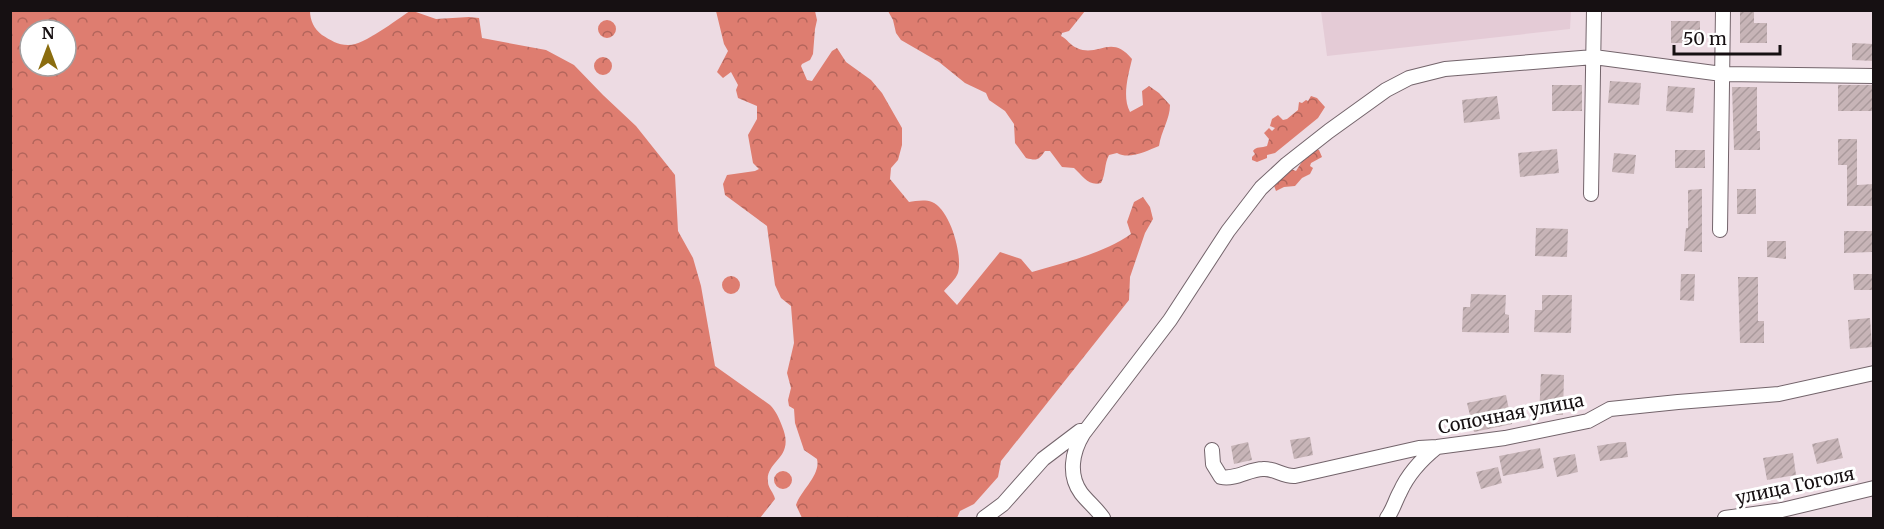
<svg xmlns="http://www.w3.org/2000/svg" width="1884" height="529" font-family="Merriweather,serif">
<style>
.built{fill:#e4cbd6}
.forest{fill:url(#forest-crowns);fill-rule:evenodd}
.building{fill:url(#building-hatch)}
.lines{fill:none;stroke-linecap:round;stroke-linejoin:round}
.minor-casing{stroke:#73646b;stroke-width:16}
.minor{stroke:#fff;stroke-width:14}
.labels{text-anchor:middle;stroke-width:6;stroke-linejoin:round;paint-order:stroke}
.street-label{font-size:18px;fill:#161012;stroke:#fff}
</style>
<defs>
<pattern id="forest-crowns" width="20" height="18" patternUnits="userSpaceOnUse" patternTransform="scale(1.5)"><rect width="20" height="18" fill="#de7d70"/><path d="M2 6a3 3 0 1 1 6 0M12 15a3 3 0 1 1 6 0" fill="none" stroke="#b3655b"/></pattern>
<pattern id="building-hatch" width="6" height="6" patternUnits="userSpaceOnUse" patternTransform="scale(1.5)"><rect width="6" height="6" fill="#c7b4b7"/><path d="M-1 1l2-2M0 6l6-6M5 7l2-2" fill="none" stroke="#aa9a9c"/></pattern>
</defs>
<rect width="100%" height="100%" fill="#eddbe3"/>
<path class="built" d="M 1321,11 L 1571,11 L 1570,29 L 1327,56 Z"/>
<path class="forest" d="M 10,11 L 310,11 C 310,20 314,29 322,35 C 330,40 338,45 348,45 C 363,46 396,20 410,11 L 413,11 L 436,19 L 469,17 L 479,18 L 482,38 L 546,50 L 574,65 L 603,95 L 636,126 L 675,175 L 678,231 L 693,258 L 701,286 L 715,366 L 770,405 C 776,411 779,418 782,426 C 796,459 765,460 768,482 C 768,488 774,493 775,499 L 760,518 L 747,517 L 743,518 L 11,518 ZM 30,30 L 66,30 L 66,66 L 30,66 Z
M 716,11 L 815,11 L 817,20 L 815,29 L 813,54 L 810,60 L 802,64 L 801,66 L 807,80 L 812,81 L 832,51 L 837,48 L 846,62 L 871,80 L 882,93 L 902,128 L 902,145 L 898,160 L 891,168 L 890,179 L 909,202 C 915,201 925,199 932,202 C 950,209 963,255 958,273 C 956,279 948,286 944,291 L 957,305 L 1000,252 L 1021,259 L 1032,272 C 1066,262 1102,254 1131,234 L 1127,222 L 1134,202 L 1143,197 L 1150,207 L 1153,219 L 1145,233 L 1130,277 L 1129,300 L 1001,461 L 998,477 L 974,504 L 960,511 L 957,518 L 802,518 L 796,505 C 801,490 821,475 817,459 L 804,450 L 795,423 L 794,409 L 789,406 L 788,400 L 791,388 L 787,373 L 794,343 L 791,306 L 781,298 L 775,285 L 767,226 L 725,195 L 723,184 L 727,175 L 755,171 L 759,169 L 753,163 L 748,135 L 757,119 L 757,106 L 738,98 L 736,90 L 738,85 L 731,72 L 723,78 L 717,72 L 728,51 L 724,44 Z
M 888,11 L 1085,11 L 1069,31 L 1062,33 L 1061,36 C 1067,39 1071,46 1077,48 C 1098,58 1111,33 1132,59 C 1128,76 1122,97 1130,112 L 1143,105 L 1142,91 L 1149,86 L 1159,93 L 1170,105 C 1170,119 1161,131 1159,146 C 1146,151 1130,160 1117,153 L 1109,155 C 1104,164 1106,174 1101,183 C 1089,187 1082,175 1074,168 L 1062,167 L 1050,151 L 1045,151 C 1039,160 1037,161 1026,158 L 1015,143 L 1014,124 L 1005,111 L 989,100 L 986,93 L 965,83 L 939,62 L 901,40 L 896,33 L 893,20 Z
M598 29a9 9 0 1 1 18 0a9 9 0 1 1-18 0Z
M594 66a9 9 0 1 1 18 0a9 9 0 1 1-18 0Z
M 1311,96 L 1317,98 L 1325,107 L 1318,118 L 1275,153 L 1267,155 L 1267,158 L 1257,162 L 1252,160 L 1252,157 L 1255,154 L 1253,151 C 1256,146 1262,148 1267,146 L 1269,139 L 1264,133 L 1269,128 L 1272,131 L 1275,128 L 1270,126 L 1272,119 L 1278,115 L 1283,120 L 1287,119 L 1298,110 L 1299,102 L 1302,103 L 1306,100 L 1308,101 Z
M 1315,149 L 1319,150 L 1322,157 L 1311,163 L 1310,166 L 1313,168 L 1310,174 L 1302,178 L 1295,186 L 1284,187 L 1276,191 L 1273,183 L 1276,180 L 1279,180 L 1291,169 L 1296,171 L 1303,160 Z
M722 285a9 9 0 1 1 18 0a9 9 0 1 1-18 0Z
M774 480a9 9 0 1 1 18 0a9 9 0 1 1-18 0Z"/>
<path class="building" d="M 1740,10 L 1754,10 L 1754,23 L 1767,23 L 1767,43 L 1740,43 Z
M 1671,21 L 1700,21 L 1700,43 L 1671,43 Z
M 1852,43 L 1874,44 L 1874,61 L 1852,60 Z
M 1610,81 L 1641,83 L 1639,105 L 1608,103 Z
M 1552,85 L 1582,85 L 1582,111 L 1552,111 Z
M 1838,85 L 1872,85 L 1872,111 L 1838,111 Z
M 1668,86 L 1695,88 L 1693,113 L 1666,111 Z
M 1732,87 L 1757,87 L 1757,131 L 1760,131 L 1760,150 L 1734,150 Z
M 1497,96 L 1500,119 L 1464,123 L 1462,100 Z
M 1838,139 L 1857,139 L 1857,185 L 1874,184 L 1874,206 L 1847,206 L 1847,165 L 1838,165 Z
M 1557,149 L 1559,173 L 1520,177 L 1518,153 Z
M 1675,150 L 1705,150 L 1705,168 L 1675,168 Z
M 1614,153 L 1636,155 L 1634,174 L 1612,172 Z
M 1702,189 L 1702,252 L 1684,251 L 1686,228 L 1688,228 L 1688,190 Z
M 1737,189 L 1756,189 L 1756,214 L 1737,214 Z
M 1536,228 L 1568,229 L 1567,257 L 1535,256 Z
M 1844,231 L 1872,231 L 1872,252 L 1844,253 Z
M 1767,241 L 1786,241 L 1786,259 L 1767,257 Z
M 1681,274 L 1695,274 L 1694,301 L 1680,300 Z
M 1853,274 L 1874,274 L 1874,290 L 1854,290 Z
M 1738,277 L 1758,277 L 1758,321 L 1764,321 L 1764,343 L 1740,343 Z
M 1471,294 L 1506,295 L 1505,314 L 1509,315 L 1509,333 L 1462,332 L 1463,307 L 1470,307 Z
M 1542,295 L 1572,295 L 1571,333 L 1534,332 L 1535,310 L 1542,310 Z
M 1870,318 L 1872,347 L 1850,349 L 1848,320 Z
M 1541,374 L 1564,375 L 1563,415 L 1539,415 Z
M 1506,395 L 1512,424 L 1474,432 L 1467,403 Z
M 1310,437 L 1313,455 L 1294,459 L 1290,440 Z
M 1838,438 L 1843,458 L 1817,464 L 1812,444 Z
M 1248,442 L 1252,460 L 1234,464 L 1231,446 Z
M 1621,442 L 1626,442 L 1628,457 L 1600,461 L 1597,446 Z
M 1540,448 L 1544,468 L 1503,476 L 1499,456 Z
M 1793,453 L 1796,475 L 1767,480 L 1763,458 Z
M 1575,454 L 1578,472 L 1557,477 L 1553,458 Z
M 1498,467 L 1502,483 L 1481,489 L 1476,472 Z"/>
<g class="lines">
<defs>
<path id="minor" d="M 1591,194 L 1594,10
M 1720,230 L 1723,10
M 1212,450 L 1213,464 L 1221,477 C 1236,480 1249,469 1263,469 C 1275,468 1283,477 1295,476 L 1419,448 L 1437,447 L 1505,438 L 1588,421 L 1610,409 L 1678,402 L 1779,394 L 1874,373
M 984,518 L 1003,504 L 1043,459 L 1080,431
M 1103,518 C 1097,509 1088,502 1081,493 C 1068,475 1072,452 1083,434 L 1170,320 L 1228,231 L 1261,188 L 1287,164 L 1329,131 L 1386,90 L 1409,78 L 1445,69 L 1594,57 L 1722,74 L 1874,76
M 1387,518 C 1393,510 1395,501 1400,492 C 1408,474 1422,459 1437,447
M 1725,518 L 1782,510 L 1874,488"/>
</defs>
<use href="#minor" class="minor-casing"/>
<use href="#minor" class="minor"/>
</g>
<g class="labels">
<g class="street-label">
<text transform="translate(1511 414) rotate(-11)" y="6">Сопочная улица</text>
<text transform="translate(1795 486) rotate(-12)" y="6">улица Гоголя</text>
</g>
</g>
<rect width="1884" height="529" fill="none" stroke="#161012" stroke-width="24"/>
<g transform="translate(48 48)"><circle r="28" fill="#ffffff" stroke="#a29fa0" stroke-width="1.5"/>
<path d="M0-4.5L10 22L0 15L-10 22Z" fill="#8b6d0f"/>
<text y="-9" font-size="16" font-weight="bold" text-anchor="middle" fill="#161012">N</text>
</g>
<path d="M1674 45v9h106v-9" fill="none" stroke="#161012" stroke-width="3"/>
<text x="1683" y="45" font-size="18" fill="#161012" stroke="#ffffff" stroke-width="4.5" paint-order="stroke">50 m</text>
</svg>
